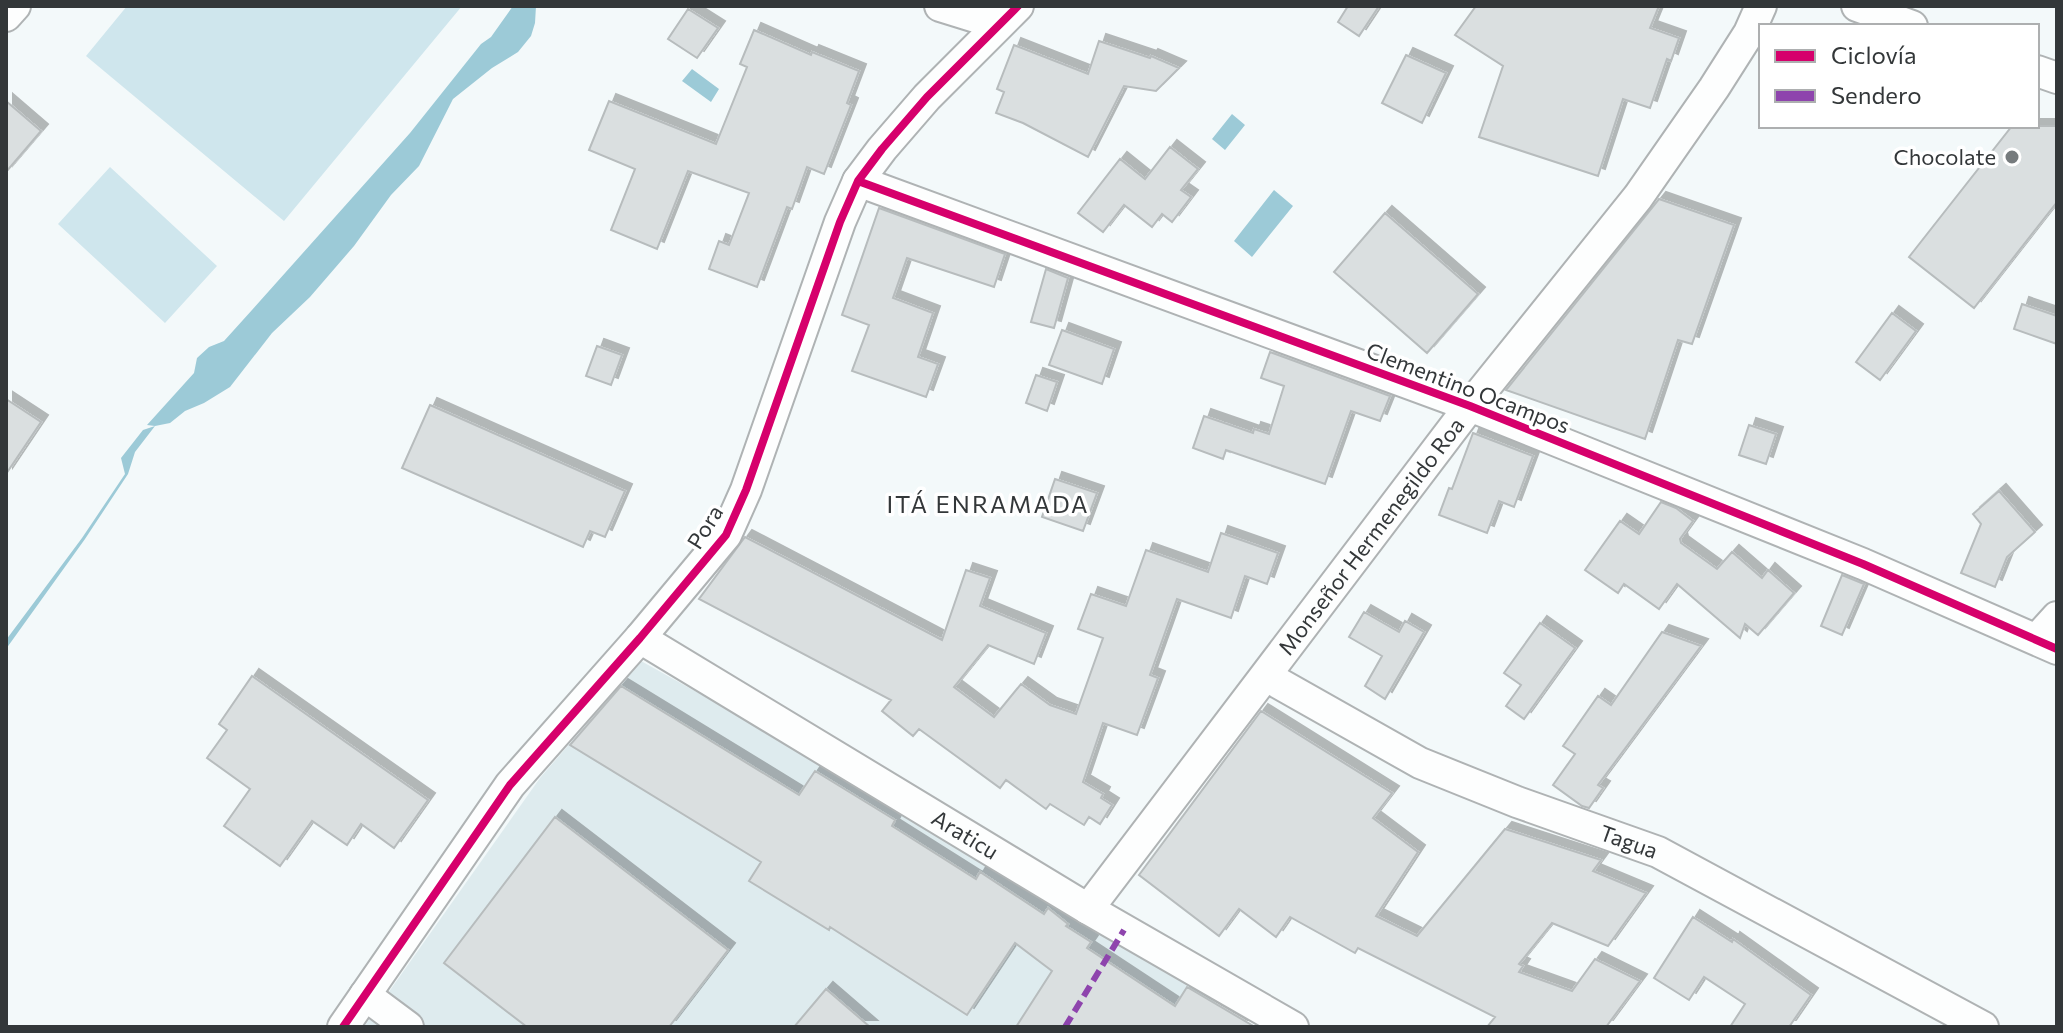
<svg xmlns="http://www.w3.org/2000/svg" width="2063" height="1033" font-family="Commissioner,sans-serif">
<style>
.built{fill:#deebee}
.green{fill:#cfe6ed}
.water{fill:#9ccad7}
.building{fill:#dadfe0;stroke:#b7bcbd;stroke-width:2;filter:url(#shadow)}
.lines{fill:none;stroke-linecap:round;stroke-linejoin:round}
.minor-casing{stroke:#afb3b4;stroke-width:34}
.minor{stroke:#fdfefe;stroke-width:30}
.quiet{stroke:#8e44ad;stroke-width:6;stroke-dasharray:12 6;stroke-linecap:butt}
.cycleway-casing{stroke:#fff;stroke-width:13}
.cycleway{stroke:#d6006c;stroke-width:8}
.poi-dot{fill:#767b7d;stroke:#fff;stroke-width:3}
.labels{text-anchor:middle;stroke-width:7;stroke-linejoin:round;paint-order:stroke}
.poi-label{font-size:22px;fill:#333739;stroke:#fff;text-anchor:end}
.street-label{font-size:22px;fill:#333739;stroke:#fff}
.neighbourhood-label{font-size:24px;letter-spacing:2px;fill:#333739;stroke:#fff}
</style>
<defs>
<filter id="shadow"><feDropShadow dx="7" dy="-7" stdDeviation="0" flood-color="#0004"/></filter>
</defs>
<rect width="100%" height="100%" fill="#f3f9fa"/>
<path class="built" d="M 641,661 L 1124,930 L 1246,1027 L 364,1027 L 540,778 Z"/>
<path class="green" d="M 127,6 L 462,6 L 284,221 L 86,56 Z
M 110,167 L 217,266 L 165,323 L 58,224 Z"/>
<path class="water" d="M 513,6 L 536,6 L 535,23 L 531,36 L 518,52 L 492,68 L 453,99 L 419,166 L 391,195 L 354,246 L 310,297 L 272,333 L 230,387 L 204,403 L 185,411 L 170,423 L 155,426 L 135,452 L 128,474 L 85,539 L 6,649 L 6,640 L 82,538 L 125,474 L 121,458 L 143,430 L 155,426 L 147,425 L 194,373 L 197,358 L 209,347 L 224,341 L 252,310 L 410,133 L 481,44 L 491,37 Z
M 692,69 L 719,89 L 711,102 L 682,81 Z
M 1232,114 L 1245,125 L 1225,150 L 1212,139 Z
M 1274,190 L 1293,206 L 1252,257 L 1234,241 Z"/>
<path class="building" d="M 1348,6 L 1379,6 L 1359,36 L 1338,22 Z
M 1476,6 L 1659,6 L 1650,28 L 1679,38 L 1671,61 L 1667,59 L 1650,108 L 1623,99 L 1598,176 L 1479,137 L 1503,66 L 1455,35 Z
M 688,9 L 718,28 L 697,58 L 668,39 Z
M 754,30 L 811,55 L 812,52 L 859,71 L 847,103 L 851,105 L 824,174 L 807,167 L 792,209 L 787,207 L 757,287 L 709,269 L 719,241 L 729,245 L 749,193 L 688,171 L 657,249 L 611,230 L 635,169 L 589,150 L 609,101 L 716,144 L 747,67 L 740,64 Z
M 1099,41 L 1150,58 L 1151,56 L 1179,68 L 1156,91 L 1124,86 L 1088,157 L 1023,123 L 996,113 L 1004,92 L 997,89 L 1014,45 L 1088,74 Z
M 1406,55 L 1446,73 L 1422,123 L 1382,103 Z
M 6,101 L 41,131 L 6,172 Z
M 2012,126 L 2057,126 L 2057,202 L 1974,308 L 1909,257 Z
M 1170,147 L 1198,169 L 1181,190 L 1191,197 L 1172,222 L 1162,214 L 1152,227 L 1124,205 L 1103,232 L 1078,213 L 1120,159 L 1145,179 Z
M 1659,199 L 1734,225 L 1692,344 L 1678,340 L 1645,439 L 1506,390 Z
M 879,208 L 1005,254 L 994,287 L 907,258 L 893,298 L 933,313 L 918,357 L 938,364 L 926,397 L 852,371 L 869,325 L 842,315 Z
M 1385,213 L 1478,294 L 1427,353 L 1334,272 Z
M 1046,269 L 1068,278 L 1054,328 L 1031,322 Z
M 2022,304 L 2057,316 L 2057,344 L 2014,329 Z
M 1892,313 L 1916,331 L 1880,380 L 1856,362 Z
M 1062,330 L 1114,349 L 1102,384 L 1049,365 Z
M 597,346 L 622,355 L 611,385 L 586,376 Z
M 1270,352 L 1390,396 L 1380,421 L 1351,411 L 1325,484 L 1226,450 L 1223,459 L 1193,448 L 1204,416 L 1253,433 L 1254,429 L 1269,434 L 1284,386 L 1261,378 Z
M 1036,375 L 1057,382 L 1047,411 L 1026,403 Z
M 6,399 L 41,422 L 6,474 Z
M 430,405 L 625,491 L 605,537 L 590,531 L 583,547 L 402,468 Z
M 1749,425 L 1776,434 L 1766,464 L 1739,455 Z
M 1473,433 L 1533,456 L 1514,507 L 1499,501 L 1487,533 L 1439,515 L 1449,488 L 1452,489 Z
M 1055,479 L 1097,493 L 1083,531 L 1042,517 Z
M 1999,491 L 2035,532 L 2007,557 L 1995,587 L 1961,573 L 1981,524 L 1973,514 Z
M 1661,502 L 1676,508 L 1693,521 L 1680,539 L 1681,543 L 1717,569 L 1732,552 L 1762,578 L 1768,570 L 1794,593 L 1758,635 L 1745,624 L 1740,638 L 1677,584 L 1659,609 L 1624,584 L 1618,593 L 1585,570 L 1620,521 L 1639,534 Z
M 1221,533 L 1278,553 L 1267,584 L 1245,576 L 1231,618 L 1177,599 L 1150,675 L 1158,678 L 1137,735 L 1103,723 L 1083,782 L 1103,794 L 1101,798 L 1112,805 L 1100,824 L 1089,817 L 1084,825 L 1050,804 L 1046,809 L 1006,780 L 1000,788 L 919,729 L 913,736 L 882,711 L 891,700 L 699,599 L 745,537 L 942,640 L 966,570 L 990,578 L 980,606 L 1046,633 L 1034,664 L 988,645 L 954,687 L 994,717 L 1021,684 L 1050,705 L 1076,714 L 1103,638 L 1078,629 L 1091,594 L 1126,606 L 1146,550 L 1208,572 Z
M 1842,575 L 1864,584 L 1842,635 L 1821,626 Z
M 1364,612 L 1399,632 L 1405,621 L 1424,632 L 1385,699 L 1365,686 L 1382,656 L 1349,637 Z
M 1540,623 L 1575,648 L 1524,719 L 1506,706 L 1521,685 L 1504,673 Z
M 1662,632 L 1701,646 L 1598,785 L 1603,788 L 1589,808 L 1582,806 L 1553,785 L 1575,754 L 1563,746 L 1598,696 L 1611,705 Z
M 252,676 L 428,800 L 394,848 L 361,824 L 347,845 L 312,821 L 280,866 L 224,826 L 250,789 L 207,758 L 227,730 L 219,724 Z
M 621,686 L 799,795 L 815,771 L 895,820 L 892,826 L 976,879 L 980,872 L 1044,914 L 1048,908 L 1068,924 L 1066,926 L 1091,942 L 1087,948 L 1175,1006 L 1187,987 L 1255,1027 L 1016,1027 L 1052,971 L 1015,943 L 967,1015 L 830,927 L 829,930 L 749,881 L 761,862 L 570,745 Z
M 1261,711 L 1392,793 L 1373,818 L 1418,852 L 1376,916 L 1417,936 L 1505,829 L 1601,860 L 1593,871 L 1646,893 L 1608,946 L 1552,923 L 1519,964 L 1523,966 L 1519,972 L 1572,991 L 1595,959 L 1640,981 L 1606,1027 L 1487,1027 L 1495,1017 L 1358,948 L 1355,953 L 1290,917 L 1276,937 L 1239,909 L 1219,936 L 1139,875 Z
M 555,817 L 728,950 L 669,1027 L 527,1027 L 444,963 Z
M 1693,917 L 1732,942 L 1733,939 L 1811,995 L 1789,1027 L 1730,1027 L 1745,1004 L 1704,977 L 1689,1000 L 1654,978 Z
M 826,989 L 870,1027 L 794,1027 Z"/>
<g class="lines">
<defs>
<g id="minor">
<path d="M 940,6 L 998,24"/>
<path d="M 1857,6 L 1912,26"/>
<path d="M 6,16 L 15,6"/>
<path d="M 2037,71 L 2057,78"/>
<path d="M 858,181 L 1470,406 L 1863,564 L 2057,649"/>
<path id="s1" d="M 640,638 L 1088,909 L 1293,1027"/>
<path d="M 2037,639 L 2057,617"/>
<path id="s2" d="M 1266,676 L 1420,763 L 1517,802 L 1658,852 L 1983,1027"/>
<path id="s3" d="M 1088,909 L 1470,406 L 1638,197 L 1714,88 L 1749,33 L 1761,6"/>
<path d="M 365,995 L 408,1027"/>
<path d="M 343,1027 L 510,785 L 640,638 L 726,535 L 746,490 L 840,222 L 858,181 L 882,149 L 927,97 L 1018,6"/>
</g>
</defs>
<use href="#minor" class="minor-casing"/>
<use href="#minor" class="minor"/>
<path class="quiet" d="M 1065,1027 L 1124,930"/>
<defs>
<path id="cycleway" d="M 858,181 L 1470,406 L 1863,564 L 2057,649
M 343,1027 L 510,785 L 640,638 L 726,535 L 746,490 L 840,222 L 858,181 L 882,149 L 927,97 L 1018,6"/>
</defs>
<use href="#cycleway" class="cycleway-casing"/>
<use href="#cycleway" class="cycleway"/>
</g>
<circle class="poi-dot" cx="2012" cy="157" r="8"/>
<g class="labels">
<g class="poi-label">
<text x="1996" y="165">Chocolate</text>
</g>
<g class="street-label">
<text transform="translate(1468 388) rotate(21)" y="8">Clementino Ocampos</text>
<text transform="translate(705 527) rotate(-58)" y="8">Pora</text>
<text dy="8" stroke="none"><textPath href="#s3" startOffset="468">Monseñor Hermenegildo Roa</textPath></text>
<text dy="8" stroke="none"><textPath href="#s1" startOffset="380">Araticu</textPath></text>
<text dy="8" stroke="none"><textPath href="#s2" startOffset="400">Tagua</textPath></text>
</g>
<g class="neighbourhood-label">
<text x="988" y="513">ITÁ ENRAMADA</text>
</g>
</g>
<rect width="2063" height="1033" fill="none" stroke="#333739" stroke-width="16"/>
<rect x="1759" y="24" width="280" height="104" fill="#ffffff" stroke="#adafb0" stroke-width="2"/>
<rect x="1775" y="50" width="40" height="12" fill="#d6006c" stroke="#adafb0" stroke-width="2"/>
<text x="1831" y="64" font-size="24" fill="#333739">Ciclovía</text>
<rect x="1775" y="90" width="40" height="12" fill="#8e44ad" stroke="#adafb0" stroke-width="2"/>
<text x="1831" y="104" font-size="24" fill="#333739">Sendero</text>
</svg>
